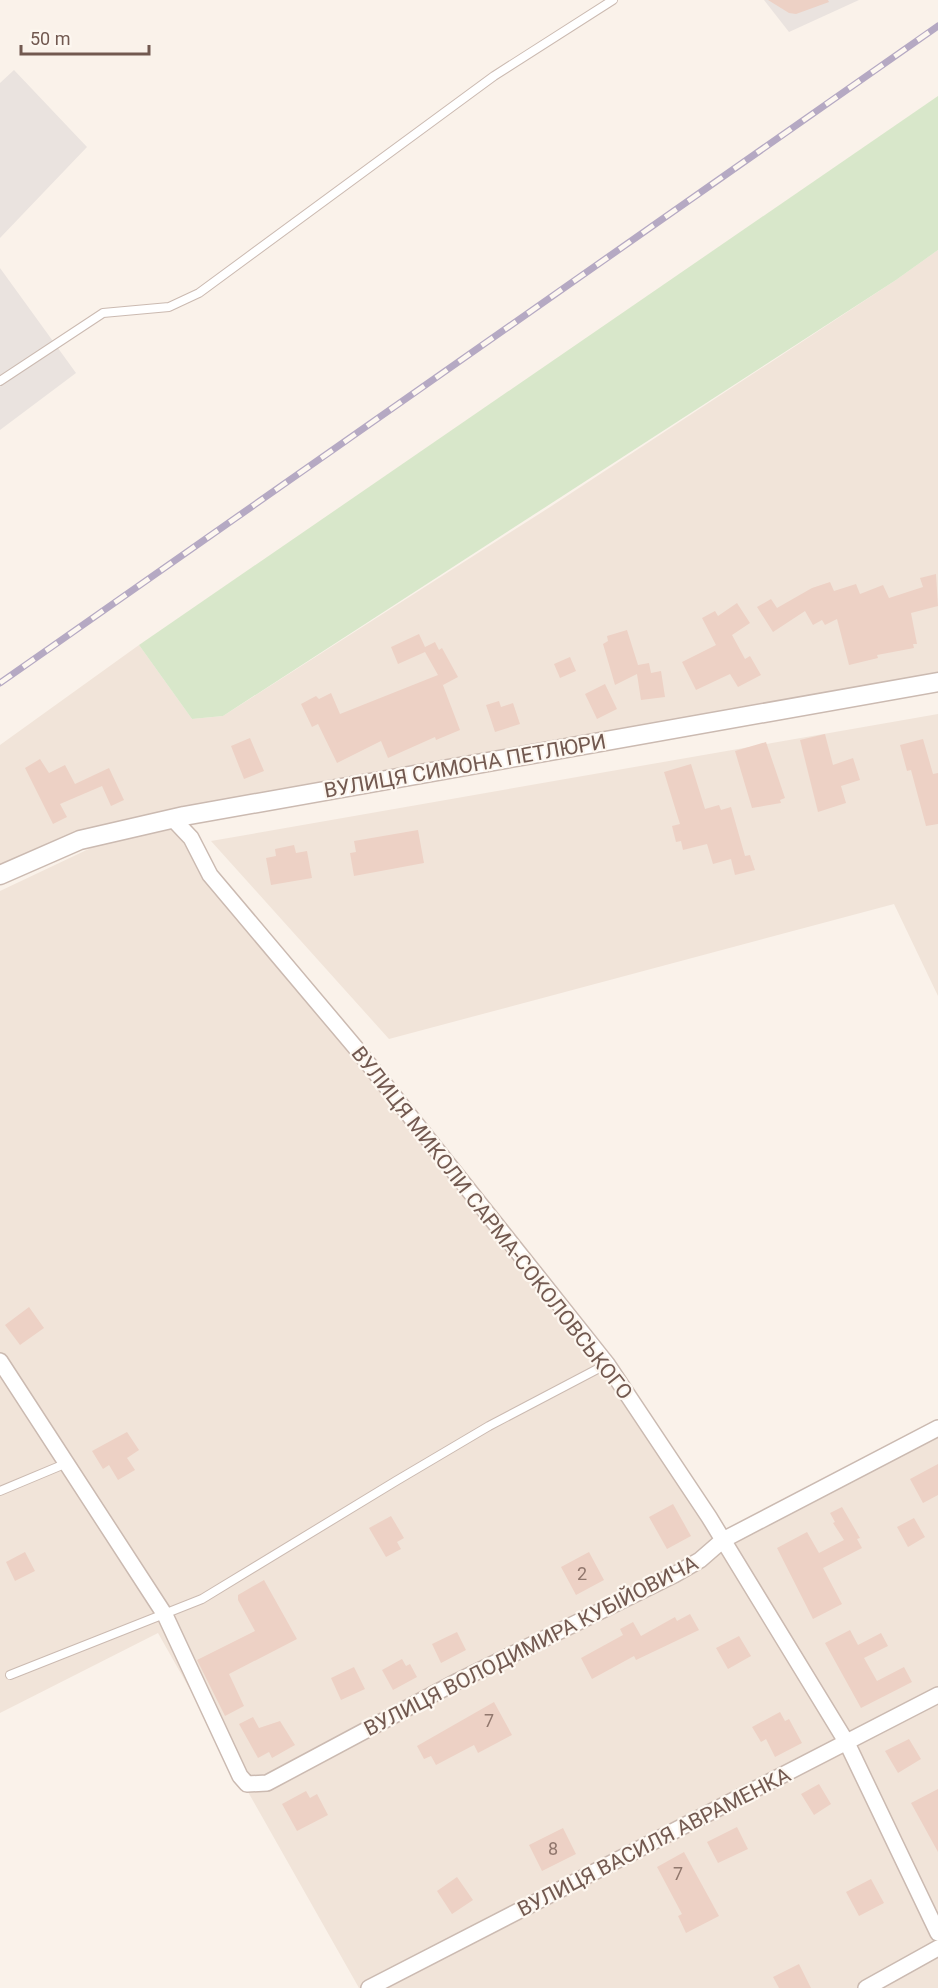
<svg xmlns="http://www.w3.org/2000/svg" width="938" height="1988" font-family="Roboto,sans-serif">
<style>
.residential{fill:#f1e4d9}
.industrial{fill:#eae3df}
.green{fill:#d8e7ca}
.building{fill:#edd1c5}
.lines{fill:none;stroke-linecap:round;stroke-linejoin:round}
.service-casing{stroke:#cbbab1;stroke-width:10}
.minor-casing{stroke:#cbbab1;stroke-width:18}
.tertiary-casing{stroke:#cbbab1;stroke-width:21}
.service{stroke:#fff;stroke-width:8}
.minor{stroke:#fff;stroke-width:15}
.tertiary{stroke:#fff;stroke-width:18}
.rail-casing{stroke:#b5a9c3;stroke-width:7}
.rail{stroke:#fdf7f0;stroke-width:4.5;stroke-dasharray:14;stroke-linecap:butt}
.labels{text-anchor:middle;stroke-width:4.5;stroke-linejoin:round;paint-order:stroke}
.number-label{font-size:18px;fill:#91776d}
.street-label{font-size:21px;fill:#725950;stroke:#fdf7f0}
</style>
<rect width="100%" height="100%" fill="#faf2ea"/>
<path class="residential" d="M 938,250 L 938,676 L 178,812 L 0,869 L 0,745 L 139,645 L 192,719 L 223,716 L 550,507 L 896,280 Z
M 938,714 L 938,996 L 894,904 L 389,1039 L 211,841 Z
M 173,829 L 607,1366 L 725,1544 L 938,1431 L 938,1988 L 359,1988 L 158,1633 L 0,1713 L 0,891 L 95,846 Z"/>
<path class="industrial" d="M 764,0 L 859,0 L 789,32 Z
M 14,70 L 87,147 L 0,238 L 0,83 Z
M 0,268 L 76,373 L 0,430 Z"/>
<path class="green" d="M 938,96 L 938,250 L 896,280 L 223,716 L 192,719 L 139,645 Z"/>
<path class="building" d="M 768,0 L 828,0 L 829,2 L 796,14 L 789,13 Z
M 936,574 L 938,606 L 911,613 L 917,644 L 913,644 L 914,648 L 877,655 L 878,658 L 849,665 L 837,619 L 825,625 L 822,620 L 813,625 L 805,611 L 773,632 L 757,607 L 771,599 L 777,608 L 812,588 L 830,582 L 834,591 L 856,584 L 860,594 L 883,585 L 889,598 L 923,587 L 920,578 Z
M 737,603 L 750,623 L 732,635 L 745,659 L 750,656 L 761,675 L 738,687 L 730,674 L 696,690 L 682,662 L 716,645 L 702,618 L 715,611 L 718,616 Z
M 627,630 L 638,665 L 649,663 L 651,673 L 661,671 L 665,697 L 641,700 L 637,674 L 615,685 L 603,644 L 608,641 L 607,636 Z
M 419,634 L 425,647 L 435,642 L 439,650 L 442,648 L 458,677 L 443,685 L 441,680 L 460,730 L 436,740 L 435,737 L 388,758 L 381,741 L 337,763 L 318,724 L 312,727 L 301,704 L 316,696 L 319,699 L 331,693 L 340,714 L 438,675 L 425,652 L 398,664 L 391,647 Z
M 570,657 L 576,671 L 560,678 L 554,664 Z
M 605,684 L 617,709 L 597,719 L 585,694 Z
M 499,701 L 501,707 L 513,703 L 520,724 L 495,732 L 486,705 Z
M 825,734 L 833,765 L 853,758 L 860,780 L 841,786 L 846,803 L 818,812 L 800,740 Z
M 250,738 L 264,771 L 244,779 L 231,746 Z
M 923,739 L 933,774 L 938,773 L 938,824 L 926,826 L 911,770 L 907,771 L 900,745 Z
M 766,742 L 785,798 L 780,800 L 781,803 L 752,808 L 735,751 Z
M 40,759 L 49,773 L 65,765 L 75,784 L 109,768 L 124,800 L 111,806 L 102,786 L 60,804 L 67,817 L 53,824 L 25,768 Z
M 691,764 L 705,809 L 719,805 L 721,810 L 731,807 L 745,856 L 750,855 L 755,870 L 735,875 L 731,859 L 713,864 L 707,844 L 683,850 L 681,841 L 676,842 L 672,826 L 680,824 L 664,772 Z
M 418,830 L 424,863 L 354,876 L 350,853 L 356,852 L 354,841 Z
M 294,845 L 296,853 L 307,851 L 312,878 L 271,885 L 266,858 L 276,856 L 275,849 Z
M 29,1307 L 44,1328 L 20,1345 L 5,1325 Z
M 127,1432 L 139,1450 L 127,1458 L 135,1470 L 118,1480 L 109,1465 L 103,1469 L 92,1451 Z
M 938,1464 L 938,1495 L 923,1503 L 910,1479 Z
M 673,1504 L 691,1536 L 667,1549 L 649,1517 Z
M 842,1507 L 860,1538 L 857,1539 L 862,1548 L 823,1568 L 842,1604 L 813,1619 L 777,1548 L 807,1532 L 819,1553 L 844,1540 L 833,1523 L 835,1522 L 830,1513 Z
M 391,1516 L 404,1538 L 397,1542 L 401,1549 L 386,1557 L 369,1528 Z
M 914,1518 L 925,1537 L 908,1547 L 897,1527 Z
M 25,1552 L 35,1571 L 15,1581 L 6,1562 Z
M 589,1552 L 604,1580 L 576,1595 L 561,1567 Z
M 264,1580 L 297,1639 L 229,1674 L 244,1706 L 225,1716 L 197,1660 L 255,1631 L 238,1600 L 238,1595 Z
M 690,1614 L 699,1630 L 636,1660 L 634,1656 L 592,1679 L 581,1658 L 623,1635 L 620,1629 L 633,1622 L 641,1636 L 675,1617 L 677,1621 Z
M 850,1630 L 858,1645 L 881,1633 L 888,1646 L 864,1658 L 877,1681 L 904,1667 L 912,1682 L 861,1708 L 825,1643 Z
M 457,1632 L 466,1650 L 441,1663 L 432,1644 Z
M 739,1636 L 751,1656 L 728,1669 L 716,1648 Z
M 402,1659 L 406,1666 L 410,1664 L 417,1677 L 393,1690 L 382,1670 Z
M 354,1667 L 365,1689 L 341,1700 L 331,1678 Z
M 494,1702 L 512,1735 L 478,1753 L 474,1745 L 436,1765 L 431,1756 L 424,1759 L 417,1746 Z
M 780,1712 L 785,1721 L 789,1719 L 802,1743 L 775,1757 L 766,1739 L 761,1742 L 752,1727 Z
M 253,1717 L 259,1728 L 280,1721 L 295,1745 L 272,1758 L 269,1752 L 258,1758 L 239,1724 Z
M 909,1739 L 921,1759 L 898,1773 L 885,1751 Z
M 819,1784 L 831,1804 L 814,1815 L 801,1794 Z
M 938,1789 L 938,1852 L 911,1803 Z
M 306,1791 L 310,1798 L 317,1794 L 328,1815 L 297,1831 L 282,1804 Z
M 737,1827 L 748,1849 L 718,1863 L 707,1842 Z
M 563,1828 L 576,1854 L 542,1871 L 529,1845 Z
M 684,1852 L 719,1916 L 686,1933 L 678,1916 L 682,1914 L 657,1867 Z
M 457,1877 L 473,1900 L 452,1914 L 437,1891 Z
M 871,1879 L 884,1903 L 859,1916 L 846,1892 Z
M 799,1964 L 811,1988 L 779,1988 L 773,1977 Z"/>
<g class="lines">
<defs>
<path id="service" d="M 0,381 L 103,313 L 169,307 L 199,293 L 494,76 L 613,0
M 0,1491 L 67,1463
M 10,1675 L 202,1599 L 396,1481 L 489,1426 L 607,1364"/>
<path id="minor" d="M 173,819 L 191,838 L 210,875 L 355,1047 L 607,1364 L 709,1517 L 847,1743 L 938,1933
M 0,1361 L 165,1615 L 240,1776 L 247,1784 L 267,1783 L 458,1681 L 674,1575 L 700,1560 L 723,1540 L 938,1428
M 369,1988 L 938,1695
M 866,1988 L 938,1948"/>
<path id="tertiary" d="M 0,875 L 80,840 L 184,816 L 938,682"/>
</defs>
<use href="#service" class="service-casing"/>
<use href="#minor" class="minor-casing"/>
<use href="#tertiary" class="tertiary-casing"/>
<use href="#service" class="service"/>
<use href="#minor" class="minor"/>
<use href="#tertiary" class="tertiary"/>
<defs>
<path id="rail" d="M 0,683 L 938,26"/>
</defs>
<use href="#rail" class="rail-casing"/>
<use href="#rail" class="rail"/>
</g>
<g class="labels">
<g class="number-label">
<text x="582" y="1580">2</text>
<text x="489" y="1727">7</text>
<text x="553" y="1855">8</text>
<text x="678" y="1880">7</text>
</g>
<g class="street-label">
<text transform="translate(465 766) rotate(-10)" y="7">ВУЛИЦЯ СИМОНА ПЕТЛЮРИ</text>
<text transform="translate(492 1223) rotate(52)" y="7">ВУЛИЦЯ МИКОЛИ САРМА-СОКОЛОВСЬКОГО</text>
<text transform="translate(531 1646) rotate(-27)" y="7">ВУЛИЦЯ ВОЛОДИМИРА КУБІЙОВИЧА</text>
<text transform="translate(654 1842) rotate(-27)" y="7">ВУЛИЦЯ ВАСИЛЯ АВРАМЕНКА</text>
</g>
</g>
<path d="M21 45v9h128v-9" fill="none" stroke="#725950" stroke-width="3"/>
<text x="30" y="45" font-size="18" fill="#725950" stroke="#fdf7f0" stroke-width="4.5" paint-order="stroke">50 m</text>
</svg>
